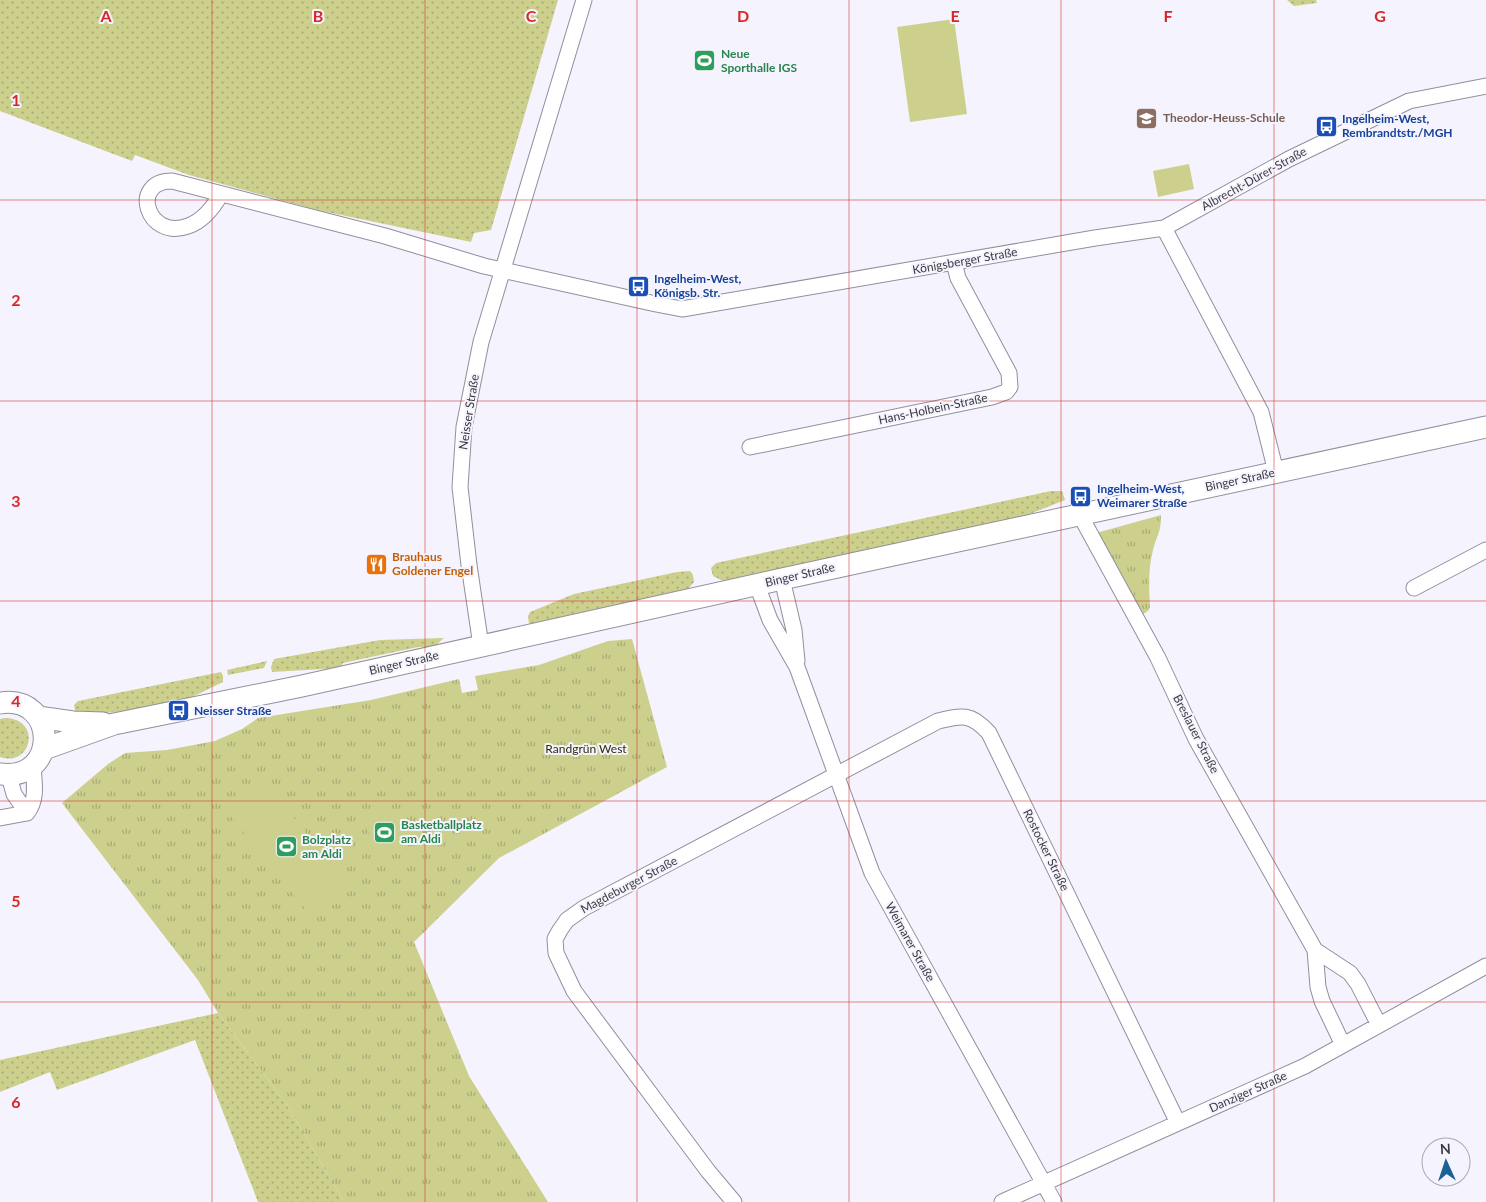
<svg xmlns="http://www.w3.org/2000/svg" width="1486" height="1202" font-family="Lato,sans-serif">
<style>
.grass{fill:url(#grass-dots)}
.park{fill:url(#park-tufts)}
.garden{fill:#cdd08d}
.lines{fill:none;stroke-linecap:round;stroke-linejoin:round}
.street-casing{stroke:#928f9d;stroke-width:17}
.secondary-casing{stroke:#928f9d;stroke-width:23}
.street{stroke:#fff;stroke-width:15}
.secondary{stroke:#fff;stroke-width:21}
.grid{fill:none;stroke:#d62828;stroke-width:1;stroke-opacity:0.55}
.labels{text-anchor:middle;stroke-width:4;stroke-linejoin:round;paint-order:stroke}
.leisure-label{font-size:12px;font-weight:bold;fill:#27864d;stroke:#f5f3fd;text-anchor:start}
.education-label{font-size:12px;font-weight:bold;fill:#785e54;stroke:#f5f3fd;text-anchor:start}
.transit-label{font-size:12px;font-weight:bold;fill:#164399;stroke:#f5f3fd;text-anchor:start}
.street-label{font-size:12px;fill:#3c3b41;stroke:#f5f3fd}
.food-label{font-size:12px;font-weight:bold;fill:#c56008;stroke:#f5f3fd;text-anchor:start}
.park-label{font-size:12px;fill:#2c2d0c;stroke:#f5f3fd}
.grid-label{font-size:16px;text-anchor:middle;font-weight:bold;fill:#d62828;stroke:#f5f3fd;stroke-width:4;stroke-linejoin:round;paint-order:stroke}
</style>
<defs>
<pattern id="grass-dots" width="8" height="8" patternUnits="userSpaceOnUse" patternTransform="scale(1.25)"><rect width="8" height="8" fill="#cdd08d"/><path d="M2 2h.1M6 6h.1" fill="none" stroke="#a8aa75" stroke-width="1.8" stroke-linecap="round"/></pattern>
<pattern id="park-tufts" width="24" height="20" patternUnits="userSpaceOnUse" patternTransform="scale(1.25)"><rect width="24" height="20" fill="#cdd08d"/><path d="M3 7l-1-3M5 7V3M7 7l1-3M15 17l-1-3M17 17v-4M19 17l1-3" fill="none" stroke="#a8aa75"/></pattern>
</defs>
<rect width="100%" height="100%" fill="#f5f3fd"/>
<path class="grass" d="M 0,0 L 558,0 L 491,230 L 474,233 L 471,242 L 317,210 L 189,175 L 135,155 L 132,161 L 0,111 Z
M 1287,0 L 1316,0 L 1317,3 L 1294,6 Z
M 1051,491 L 1062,491 L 1065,500 L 1015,520 L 725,582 L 713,576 L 711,568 L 716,563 Z
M 690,571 L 693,575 L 694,582 L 687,590 L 529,624 L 528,616 L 530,612 L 574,594 L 677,572 Z
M 444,638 L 434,647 L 418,647 L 343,663 L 340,668 L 272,672 L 271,667 L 274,659 L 380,640 Z
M 267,661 L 264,668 L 228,675 L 227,670 Z
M 221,672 L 223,676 L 223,682 L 188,699 L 125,711 L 76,716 L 74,705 L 78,701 Z
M 5,718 C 43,719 31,768 0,757 L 0,719 Z
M 218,1013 L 287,1105 L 344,1202 L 258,1202 L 195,1040 L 57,1090 L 50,1072 L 0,1092 L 0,1060 Z"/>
<path class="park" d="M 1161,515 C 1161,533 1157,535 1153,550 C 1148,569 1149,588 1150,607 L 1148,611 L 1143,614 L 1096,533 Z
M 632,639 L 667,767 L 499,858 L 414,942 L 469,1076 L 548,1202 L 344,1202 L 287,1105 L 218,1013 L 198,980 L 62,803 L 108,764 L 125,753 L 167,750 L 215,741 L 242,729 L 258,718 L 371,700 L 459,679 L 462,693 L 478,690 L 475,676 L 539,665 L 608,641 Z"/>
<path class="garden" d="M 954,19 L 967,114 L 910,122 L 897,27 Z
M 1189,164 L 1194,189 L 1158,197 L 1153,171 Z
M 262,779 L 350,887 L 310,915 L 223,807 Z
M 387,808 L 407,839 L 383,855 L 363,824 Z"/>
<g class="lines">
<defs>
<path id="street" d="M 221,194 C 213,208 203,221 188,226 C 147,241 129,181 172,181 L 385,236 L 484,266 L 656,304 L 682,309 L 1095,238 L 1164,228 L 1289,159 L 1409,101 L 1486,86
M 1164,228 L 1261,412 L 1276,472
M 750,447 L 992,397 L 1006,392 L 1010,387 L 1009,373 L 958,278 L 954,263
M 1080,515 L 1158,658 L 1196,739 L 1315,950 L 1318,987 L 1322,1001 L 1343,1045
M 782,579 L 794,630 L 797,661
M 757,585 L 770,620 L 797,667 L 872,873 L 1054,1202
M 1414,588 L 1486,550
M 481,646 L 469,565 L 460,487 L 464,427 L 481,342 L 584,0
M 9,776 L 14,794 L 27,813
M 0,818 L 27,813 C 38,799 34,782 33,766
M 1315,950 L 1350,973 L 1358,984 L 1379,1025
M 734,1202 L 708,1171 L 574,991 L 556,953 L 555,939 L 560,930 L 567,920 L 584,908 L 938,721 C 962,715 971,713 989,733 L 1178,1123
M 1002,1202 L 1305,1066 L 1486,966"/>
<path id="secondary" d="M 0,703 C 58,694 60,782 0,774
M 38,717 L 73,722 L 103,723
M 44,749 L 114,724 L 302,686 L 782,579 L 1486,427"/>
</defs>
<use href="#street" class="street-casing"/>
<use href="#secondary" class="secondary-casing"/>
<use href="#street" class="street"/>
<use href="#secondary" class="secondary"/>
</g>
<path class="grid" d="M 212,0 L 212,1202M 425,0 L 425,1202M 637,0 L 637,1202M 849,0 L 849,1202M 1061,0 L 1061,1202M 1274,0 L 1274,1202M 0,200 L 1486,200M 0,401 L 1486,401M 0,601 L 1486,601M 0,801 L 1486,801M 0,1002 L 1486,1002"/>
<defs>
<symbol id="stadium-square" viewBox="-11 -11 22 22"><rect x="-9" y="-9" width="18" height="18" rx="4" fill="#2e9e5b" stroke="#f5f3fd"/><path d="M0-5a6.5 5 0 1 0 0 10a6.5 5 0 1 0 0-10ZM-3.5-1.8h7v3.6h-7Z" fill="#fff"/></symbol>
<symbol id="school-square" viewBox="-11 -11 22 22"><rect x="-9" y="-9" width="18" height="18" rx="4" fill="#8d6e63" stroke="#f5f3fd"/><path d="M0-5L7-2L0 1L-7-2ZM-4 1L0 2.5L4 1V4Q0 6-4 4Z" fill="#fff"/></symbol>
<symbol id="bus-square" viewBox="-11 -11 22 22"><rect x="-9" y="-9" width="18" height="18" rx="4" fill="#1a4fb4" stroke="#f5f3fd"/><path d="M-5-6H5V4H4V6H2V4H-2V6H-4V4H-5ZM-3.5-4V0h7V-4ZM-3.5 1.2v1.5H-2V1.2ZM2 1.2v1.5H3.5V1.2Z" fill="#fff"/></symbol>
<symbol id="restaurant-square" viewBox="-11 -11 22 22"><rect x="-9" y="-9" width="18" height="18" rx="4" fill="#e8710a" stroke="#f5f3fd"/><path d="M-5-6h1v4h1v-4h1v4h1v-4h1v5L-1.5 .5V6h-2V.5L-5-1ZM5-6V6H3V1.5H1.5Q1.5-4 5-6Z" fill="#fff"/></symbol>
</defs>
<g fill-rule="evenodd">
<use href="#stadium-square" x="692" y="48" width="25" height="25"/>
<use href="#school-square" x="1134" y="106" width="25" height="25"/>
<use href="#bus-square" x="1314" y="114" width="25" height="25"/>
<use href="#bus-square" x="626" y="274" width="25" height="25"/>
<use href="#bus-square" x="1068" y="484" width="25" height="25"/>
<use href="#restaurant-square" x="364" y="552" width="25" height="25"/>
<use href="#bus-square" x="166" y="698" width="25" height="25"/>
<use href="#stadium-square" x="372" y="820" width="25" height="25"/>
<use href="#stadium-square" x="274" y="834" width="25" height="25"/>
</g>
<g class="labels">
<g class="leisure-label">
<text x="721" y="58">Neue<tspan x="721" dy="14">Sporthalle IGS</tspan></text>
<text x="401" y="829">Basketballplatz<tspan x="401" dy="14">am Aldi</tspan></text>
<text x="302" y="844">Bolzplatz<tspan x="302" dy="14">am Aldi</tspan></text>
</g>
<g class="education-label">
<text x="1163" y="122">Theodor-Heuss-Schule</text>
</g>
<g class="transit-label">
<text x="1342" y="123">Ingelheim-West,<tspan x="1342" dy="14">Rembrandtstr./MGH</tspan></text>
<text x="654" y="283">Ingelheim-West,<tspan x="654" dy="14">Königsb. Str.</tspan></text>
<text x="1097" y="493">Ingelheim-West,<tspan x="1097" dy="14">Weimarer Straße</tspan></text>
<text x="194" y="715">Neisser Straße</text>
</g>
<g class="street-label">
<text transform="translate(1254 179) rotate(-29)" y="4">Albrecht-Dürer-Straße</text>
<text transform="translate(965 261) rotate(-10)" y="4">Königsberger Straße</text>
<text transform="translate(933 409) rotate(-12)" y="4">Hans-Holbein-Straße</text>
<text transform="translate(469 412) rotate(-81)" y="4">Neisser Straße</text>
<text transform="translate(1240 480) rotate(-12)" y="4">Binger Straße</text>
<text transform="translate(800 575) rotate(-13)" y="4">Binger Straße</text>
<text transform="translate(404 663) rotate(-13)" y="4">Binger Straße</text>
<text transform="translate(1196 734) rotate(63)" y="4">Breslauer Straße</text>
<text transform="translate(1046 850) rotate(64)" y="4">Rostocker Straße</text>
<text transform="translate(629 885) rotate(-28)" y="4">Magdeburger Straße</text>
<text transform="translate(910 942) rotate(61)" y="4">Weimarer Straße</text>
<text transform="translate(1248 1092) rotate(-24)" y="4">Danziger Straße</text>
</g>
<g class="food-label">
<text x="392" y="561">Brauhaus<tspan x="392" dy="14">Goldener Engel</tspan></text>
</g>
<g class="park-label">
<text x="586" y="753">Randgrün West</text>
</g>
</g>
<g class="grid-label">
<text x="106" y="22">A</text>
<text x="318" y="22">B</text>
<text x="531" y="22">C</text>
<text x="743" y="22">D</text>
<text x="955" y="22">E</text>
<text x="1168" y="22">F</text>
<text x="1380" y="22">G</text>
<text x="16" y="106">1</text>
<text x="16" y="306">2</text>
<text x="16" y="507">3</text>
<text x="16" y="707">4</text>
<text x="16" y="907">5</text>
<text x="16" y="1108">6</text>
</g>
<g transform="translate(1446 1162) rotate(357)"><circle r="24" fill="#f5f3fd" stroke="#aba9b2"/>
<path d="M0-4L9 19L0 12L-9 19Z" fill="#1a6195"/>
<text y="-8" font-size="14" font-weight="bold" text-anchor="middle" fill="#3c3b41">N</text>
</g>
</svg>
